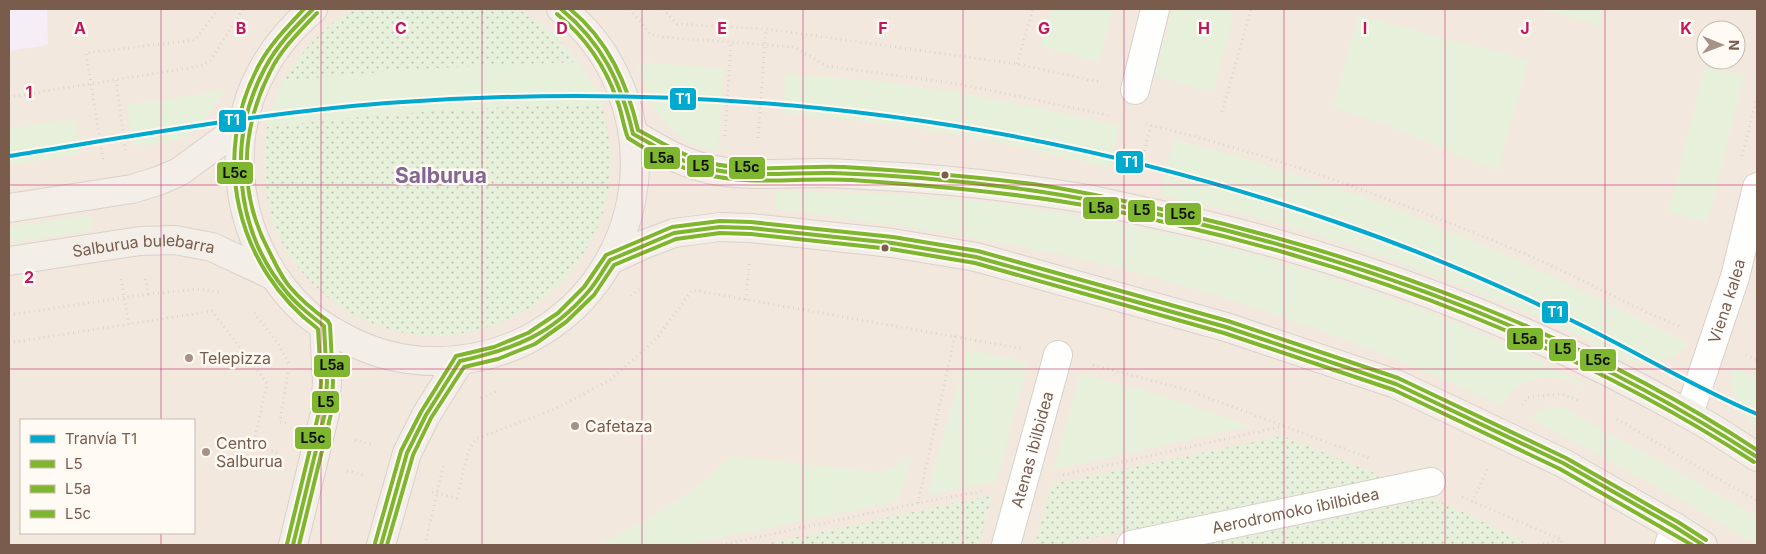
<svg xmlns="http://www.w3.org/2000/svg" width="1766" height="554" font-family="Inter,sans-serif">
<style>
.residential{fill:#f2e8de;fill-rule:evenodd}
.education{fill:#f6eef6}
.grass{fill:#e7f0db}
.garden{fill:url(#garden-dots)}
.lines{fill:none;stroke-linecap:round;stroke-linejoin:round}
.minor-casing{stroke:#d7d1cb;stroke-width:30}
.major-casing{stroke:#dad1cc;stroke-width:30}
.path{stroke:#dcd5d0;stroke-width:3;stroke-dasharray:1 4;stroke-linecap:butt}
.minor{stroke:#fefefd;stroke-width:28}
.major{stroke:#f3eee8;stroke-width:28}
.bus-1-casing{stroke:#fffaf3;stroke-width:8}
.bus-2-casing{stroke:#fffaf3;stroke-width:8}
.bus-3-casing{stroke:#fffaf3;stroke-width:8}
.bus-1{stroke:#7fb62f;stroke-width:4}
.bus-2{stroke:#7fb62f;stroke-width:4}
.bus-3{stroke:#7fb62f;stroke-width:4}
.tram-1-casing{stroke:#fffaf3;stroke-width:8}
.tram-1{stroke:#00a9ce;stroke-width:4}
.grid{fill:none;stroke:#c2185b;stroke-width:1;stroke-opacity:0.55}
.bus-dot{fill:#7a5c4d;stroke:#fffaf3;stroke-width:2}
.poi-dot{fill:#a69286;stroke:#fffaf3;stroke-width:2}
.labels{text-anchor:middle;stroke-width:5;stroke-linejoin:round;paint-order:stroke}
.street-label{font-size:16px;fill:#7a5c4d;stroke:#fffaf3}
.poi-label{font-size:16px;fill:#7a5c4d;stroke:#fffaf3;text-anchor:start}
.district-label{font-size:21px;font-weight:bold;fill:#846695;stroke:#fffaf3}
.grid-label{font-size:16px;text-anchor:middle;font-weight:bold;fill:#c2185b;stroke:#fffaf3;stroke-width:5;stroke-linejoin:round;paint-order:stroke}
.line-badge{stroke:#fffaf3;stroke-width:2}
.badge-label{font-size:14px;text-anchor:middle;font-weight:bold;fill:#fff}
.pale-badge-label{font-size:14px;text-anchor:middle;font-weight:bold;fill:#111}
</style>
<defs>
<pattern id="garden-dots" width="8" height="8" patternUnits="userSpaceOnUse" patternTransform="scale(1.25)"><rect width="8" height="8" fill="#e7f0db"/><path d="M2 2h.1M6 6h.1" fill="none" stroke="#c0c6b4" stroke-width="1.8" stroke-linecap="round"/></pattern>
</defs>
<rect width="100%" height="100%" fill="#f9f5f0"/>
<path class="residential" d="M 9,9 L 1757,9 L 1757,545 L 9,545 ZM 1706,30 L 1736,30 L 1736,60 L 1706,60 ZM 21,420 L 194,420 L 194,533 L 21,533 Z"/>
<path class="education" d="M 9,9 L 47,9 L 48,45 L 9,51 Z"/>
<path class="grass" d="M 1051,9 L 1113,9 L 1099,62 L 1041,46 Z
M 1173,9 L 1217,9 L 1234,13 L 1213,92 L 1155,76 Z
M 1540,9 L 1603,9 L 1599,25 Z
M 1359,16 L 1528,60 L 1498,171 L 1389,126 L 1333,107 Z
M 579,62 L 595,88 L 602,105 C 490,105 378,113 267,127 L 272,108 L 283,81 L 414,69 Z
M 636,62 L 724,68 L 718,151 C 694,148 667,131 655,109 C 646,95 642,77 636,62 Z
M 1705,66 L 1744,75 L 1708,222 L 1669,212 Z
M 786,74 C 816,77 847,78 877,81 C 959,91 1039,107 1119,126 L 1110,168 L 983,139 L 894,125 L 783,113 Z
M 225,90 L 209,114 L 184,139 L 133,147 L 127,105 Z
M 75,119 L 80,154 L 9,165 L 9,129 Z
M 1174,139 C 1242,158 1310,177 1377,202 C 1484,242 1588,292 1690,345 C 1672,360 1650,367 1626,360 C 1613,357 1599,346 1586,339 C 1558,326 1529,312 1500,301 C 1447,280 1394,260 1340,242 C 1282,222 1221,209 1161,195 L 1163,181 Z
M 777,192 C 826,192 875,193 924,196 C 1112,211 1299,259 1473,330 C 1511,345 1547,364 1583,383 L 1583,386 C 1547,371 1525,372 1501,405 C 1376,348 1249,300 1115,267 C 1003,239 889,224 775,209 Z
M 90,215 L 92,230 L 9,243 L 9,227 Z
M 967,350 L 1028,362 L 997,481 L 930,495 L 928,490 Z
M 1731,367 L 1757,378 L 1757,428 C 1738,414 1731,389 1731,367 Z
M 1080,374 L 1143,390 L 1251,426 L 1054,469 Z
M 1547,407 L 1560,407 L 1565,409 L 1757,516 L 1757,545 L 1685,502 L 1532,419 L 1536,413 Z
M 912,453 L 899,501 L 684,545 L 598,545 L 650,518 L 693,490 L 732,456 L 875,472 C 894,470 899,466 912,453 Z"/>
<path class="garden" d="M 355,9 L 519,9 C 544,24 560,39 579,62 L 414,69 L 283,81 C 303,50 322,27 355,9 Z
M 563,105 L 602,105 C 607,126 612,147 611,168 C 606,258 538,326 450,335 C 376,343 296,292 273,221 C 263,188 263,161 267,127 C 366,115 464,108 563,105 Z
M 1283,436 L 1384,477 L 1059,545 L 1035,545 L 1052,484 Z
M 992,495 L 979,545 L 761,545 Z
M 1433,498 L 1525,542 L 1510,545 L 1201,545 Z"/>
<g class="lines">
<defs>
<g id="minor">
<path d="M 1135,90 L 1155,9"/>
<path id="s1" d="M 1689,414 L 1735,277 L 1757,187"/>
<path id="s2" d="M 1006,545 L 1058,355"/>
<path id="s3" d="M 1131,545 L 1431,482"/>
<path d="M 1669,545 L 1675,527"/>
</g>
<g id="major">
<path d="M 313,9 C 293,26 276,45 263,69 C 219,147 239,252 305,312 C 316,322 328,329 341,336 C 371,353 405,362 440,361 C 480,360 517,349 550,326 C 598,293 628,240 634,182 C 640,118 614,48 561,9"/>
<path d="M 633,134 C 650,143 667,155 686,162 C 728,179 777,173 821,173 C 841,173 861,175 881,176 C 947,179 1012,187 1076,197 C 1100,201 1123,207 1147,212 C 1335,251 1518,319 1686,413 C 1711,426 1734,442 1757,457"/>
<path d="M 9,208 L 132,189 L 158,181 L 179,172 L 243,125"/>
<path d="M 610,260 L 645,244 L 674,233 L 720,227 L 751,228 L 892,243 L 976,257 L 1226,327 L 1396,384 L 1563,463 L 1675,527 L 1703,545"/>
<path id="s4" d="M 9,261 L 140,241 L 175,240 L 212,247 L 274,276"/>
<path d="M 293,545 L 325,413 L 327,382 L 324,326"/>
<path d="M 381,545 L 407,453 L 426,415 L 460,361"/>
</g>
</defs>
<use href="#minor" class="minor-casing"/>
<use href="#major" class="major-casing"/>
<path class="path" d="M 630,9 L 650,34 L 662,37 L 795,47 L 826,66 L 959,84 L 1108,115
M 663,9 L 677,24 L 766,29 L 1017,64 L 1100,82
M 1017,64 L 1033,9
M 116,80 L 126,154
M 9,97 L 201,66 L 210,61 L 243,9
M 1222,112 L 1251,9
M 1146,124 C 1278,156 1405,203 1530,256 C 1581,278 1629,306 1681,327
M 725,136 L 731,42
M 758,138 L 766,29
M 1742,156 L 1757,97
M 103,159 L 86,53 L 195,40 L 218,9
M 1138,175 L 1151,125
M 121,279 L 129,325
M 148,294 L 199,289 L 220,292
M 631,296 L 641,287
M 746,300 L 749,264
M 254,313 L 277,342 L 289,364
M 9,315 L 148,294 L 145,276
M 9,343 L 212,311 L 267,383 L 253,446 L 278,453
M 1746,355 L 1757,360
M 1093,365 L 1188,390 L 1369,458
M 481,398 L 498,391
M 1522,405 L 1528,397 L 1561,394 L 1578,400
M 1617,419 L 1720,480 L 1757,500
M 286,423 L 280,422 L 288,372
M 355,440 L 373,445
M 347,471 L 363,475
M 1063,475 L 1284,426
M 432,492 L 457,498 L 468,452 L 476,439 L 555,409 L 610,380 L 657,338 L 692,290 L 1024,349
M 1462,497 L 1562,540 L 1561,545
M 1472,502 L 1488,468
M 918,503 L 955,336
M 425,545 L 444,463
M 721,545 L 918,503 L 983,491
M 1538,545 L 1561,540"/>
<use href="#minor" class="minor"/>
<use href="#major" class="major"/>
<defs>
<path id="bus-1" d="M 561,9 C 602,43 621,82 633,134 C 656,146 677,161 703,167 C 745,179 790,172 833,173 C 899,175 964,181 1029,190 C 1079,197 1127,207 1175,218 C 1380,265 1581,342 1757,457
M 610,260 L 674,233 L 720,227 L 751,228 L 892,243 L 976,257 L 1226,327 L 1396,384 L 1563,463 L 1675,527 L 1703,545
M 460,361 C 514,349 551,335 588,292 C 597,282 603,270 610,260
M 293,545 L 325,413 L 327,382 L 324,326 C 310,315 296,304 285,290 C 234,228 227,138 265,68 C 277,45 295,27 313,9
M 381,545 L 407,453 L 426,415 L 460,361"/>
<path id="bus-2" d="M 557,14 C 585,37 605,65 617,100 C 622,112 623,126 628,138 C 651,153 676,167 703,174 C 751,186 802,177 852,180 C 925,185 998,191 1071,203 C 1107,208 1142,217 1177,225 C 1379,271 1579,348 1754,462
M 299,545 L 331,414 L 333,382 L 330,325 L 328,321 C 314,311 300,299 289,286 C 281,276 276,265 270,253 C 238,195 240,131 270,72 C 281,49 300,31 317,13
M 387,545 L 413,455 L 431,418 L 464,367 L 498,359 L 535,344 L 566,322 L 594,295 L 614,265 L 676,239 L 720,233 L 751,234 L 891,249 L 975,263 L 1224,333 L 1394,390 L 1560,469 L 1692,545"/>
<path id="bus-3" d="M 570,9 C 608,40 627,83 638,130 C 659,141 679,154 702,161 C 748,174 797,165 844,167 C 907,171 970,176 1033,184 C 1082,191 1130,202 1178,213 C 1380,259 1584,336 1757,450
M 375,543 L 401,451 L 421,412 L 456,356 L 494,347 L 528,333 L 558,313 L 584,287 L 606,255 L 672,227 L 720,221 L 751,222 L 893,237 L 978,251 L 1228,321 L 1398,378 L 1566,458 L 1678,522 L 1706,540
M 287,544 L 319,412 L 321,382 L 318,329 C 236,267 210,156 259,65 C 271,43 288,26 304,9"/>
</defs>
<use href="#bus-1" class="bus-1-casing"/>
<use href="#bus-2" class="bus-2-casing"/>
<use href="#bus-3" class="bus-3-casing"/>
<use href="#bus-1" class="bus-1"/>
<use href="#bus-2" class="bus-2"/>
<use href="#bus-3" class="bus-3"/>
<defs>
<path id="tram-1" d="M 9,156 C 134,136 260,113 387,103 C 712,79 1027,115 1336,222 C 1418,250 1500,285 1579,324 C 1638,353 1696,388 1757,414"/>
</defs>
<use href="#tram-1" class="tram-1-casing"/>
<use href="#tram-1" class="tram-1"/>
</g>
<path class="grid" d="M 161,9 L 161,420M 321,9 L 321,545M 482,9 L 482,545M 642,9 L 642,545M 803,9 L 803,545M 963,9 L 963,545M 1124,9 L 1124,545M 1284,9 L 1284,545M 1445,9 L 1445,545M 1605,9 L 1605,545M 9,185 L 1757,185M 9,369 L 1757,369M 161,533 L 161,545"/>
<g class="bus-dot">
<circle cx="945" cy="175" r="4.5"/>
<circle cx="885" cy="248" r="4.5"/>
</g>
<g class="poi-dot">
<circle cx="189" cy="358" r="5"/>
<circle cx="575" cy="426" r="5"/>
<circle cx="206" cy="452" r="5"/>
</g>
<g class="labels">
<g class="street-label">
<text dy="6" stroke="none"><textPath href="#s4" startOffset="136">Salburua bulebarra</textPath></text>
<text dy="6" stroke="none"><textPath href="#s1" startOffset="119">Viena kalea</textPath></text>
<text dy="6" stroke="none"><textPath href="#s2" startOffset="99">Atenas ibilbidea</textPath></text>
<text dy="6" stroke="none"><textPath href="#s3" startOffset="168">Aerodromoko ibilbidea</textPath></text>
</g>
<g class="poi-label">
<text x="199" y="364">Telepizza</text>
<text x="585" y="432">Cafetaza</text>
<text x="216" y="449">Centro<tspan x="216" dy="18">Salburua</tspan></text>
</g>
<g class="district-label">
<text x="441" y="183">Salburua</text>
</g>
</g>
<g class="grid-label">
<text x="80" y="34">A</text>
<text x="241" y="34">B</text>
<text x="401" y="34">C</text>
<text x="562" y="34">D</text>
<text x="722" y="34">E</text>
<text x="883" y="34">F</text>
<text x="1044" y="34">G</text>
<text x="1204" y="34">H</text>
<text x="1365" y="34">I</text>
<text x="1525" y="34">J</text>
<text x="1686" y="34">K</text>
<text x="29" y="98">1</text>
<text x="29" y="283">2</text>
</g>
<g class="line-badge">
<rect x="669" y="87" width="28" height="24" rx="5" fill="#00a9ce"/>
<rect x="218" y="109" width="29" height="24" rx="5" fill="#00a9ce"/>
<rect x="643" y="146" width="38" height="24" rx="5" fill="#7fb62f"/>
<rect x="1115" y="150" width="29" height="24" rx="5" fill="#00a9ce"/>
<rect x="686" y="154" width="29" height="24" rx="5" fill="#7fb62f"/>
<rect x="728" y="156" width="38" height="24" rx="5" fill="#7fb62f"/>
<rect x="216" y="161" width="38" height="24" rx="5" fill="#7fb62f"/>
<rect x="1082" y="196" width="38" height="24" rx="5" fill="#7fb62f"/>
<rect x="1127" y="199" width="29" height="24" rx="5" fill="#7fb62f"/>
<rect x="1164" y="202" width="38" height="24" rx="5" fill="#7fb62f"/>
<rect x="1541" y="300" width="28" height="24" rx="5" fill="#00a9ce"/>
<rect x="1506" y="327" width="38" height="24" rx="5" fill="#7fb62f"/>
<rect x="1548" y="338" width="29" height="24" rx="5" fill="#7fb62f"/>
<rect x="1579" y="348" width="38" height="24" rx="5" fill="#7fb62f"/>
<rect x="313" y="354" width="38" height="24" rx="5" fill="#7fb62f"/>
<rect x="311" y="390" width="29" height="24" rx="5" fill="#7fb62f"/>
<rect x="294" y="426" width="38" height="24" rx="5" fill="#7fb62f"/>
</g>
<g class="badge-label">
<text x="683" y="104">T1</text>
<text x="232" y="125">T1</text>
<text x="1130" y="167">T1</text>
<text x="1555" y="317">T1</text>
</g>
<g class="pale-badge-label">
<text x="662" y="163">L5a</text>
<text x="701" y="171">L5</text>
<text x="747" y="172">L5c</text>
<text x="235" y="178">L5c</text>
<text x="1101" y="213">L5a</text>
<text x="1142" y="215">L5</text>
<text x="1183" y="219">L5c</text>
<text x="1525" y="344">L5a</text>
<text x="1563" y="354">L5</text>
<text x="1598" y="365">L5c</text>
<text x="332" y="370">L5a</text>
<text x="326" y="407">L5</text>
<text x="313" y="443">L5c</text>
</g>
<rect width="1766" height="554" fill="none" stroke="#7a5c4d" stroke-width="20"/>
<rect x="20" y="419" width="175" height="115" fill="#fffaf3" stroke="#cabbb1"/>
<rect x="30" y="435" width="25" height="8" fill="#00a9ce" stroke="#cabbb1"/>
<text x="65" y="444" font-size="15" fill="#7a5c4d">Tranvía T1</text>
<rect x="30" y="460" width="25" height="8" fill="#7fb62f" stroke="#cabbb1"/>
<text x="65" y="469" font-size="15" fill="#7a5c4d">L5</text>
<rect x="30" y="485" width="25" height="8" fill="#7fb62f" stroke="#cabbb1"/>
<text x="65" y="494" font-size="15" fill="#7a5c4d">L5a</text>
<rect x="30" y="510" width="25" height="8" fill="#7fb62f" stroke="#cabbb1"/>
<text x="65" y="519" font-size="15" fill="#7a5c4d">L5c</text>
<g transform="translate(1721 45) rotate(91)"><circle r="24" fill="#fffaf3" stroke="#cabbb1"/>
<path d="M0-4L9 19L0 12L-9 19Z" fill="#a69286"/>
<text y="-8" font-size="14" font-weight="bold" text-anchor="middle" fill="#7a5c4d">N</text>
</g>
</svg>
